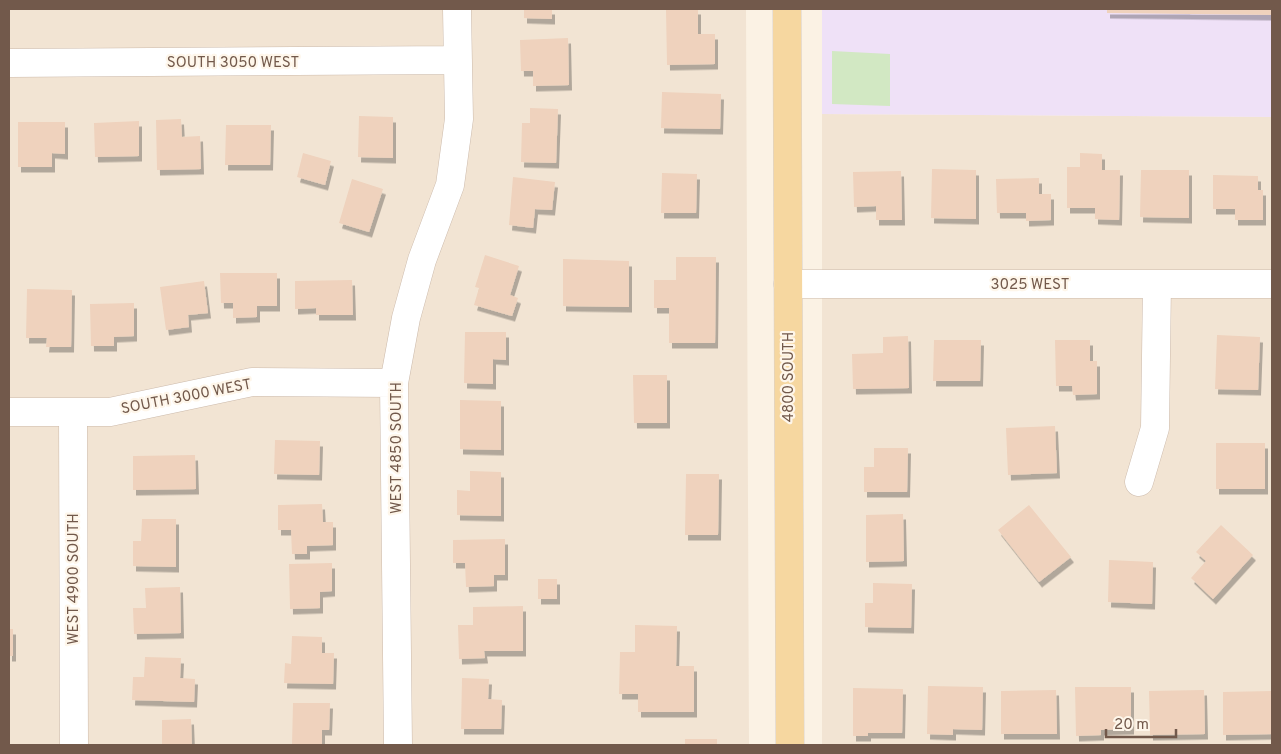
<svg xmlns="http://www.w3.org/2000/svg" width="1281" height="754" font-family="Overpass,sans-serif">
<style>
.residential{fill:#f2e4d3}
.education{fill:#efe1f7}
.green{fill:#d2e8c3}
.building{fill:#efd2bd;filter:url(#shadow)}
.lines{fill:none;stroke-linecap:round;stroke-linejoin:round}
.minor-casing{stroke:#ccbaab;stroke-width:29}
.major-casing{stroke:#d8d1cd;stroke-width:29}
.minor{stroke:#fff;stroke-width:28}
.major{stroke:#f6d7a0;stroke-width:28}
.labels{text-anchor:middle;stroke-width:4.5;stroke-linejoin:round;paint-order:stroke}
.street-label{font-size:15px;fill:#72594b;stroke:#fef6ea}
</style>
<defs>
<filter id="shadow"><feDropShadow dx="3" dy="5.5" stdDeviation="0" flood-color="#0004"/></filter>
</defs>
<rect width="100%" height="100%" fill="#fbf2e4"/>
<path class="residential" d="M 9,9 L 746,9 L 749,745 L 9,745 Z
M 822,114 L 1272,117 L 1272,745 L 822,745 Z"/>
<path class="education" d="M 822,9 L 1272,9 L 1272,117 L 822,114 Z"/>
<path class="green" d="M 832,51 L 890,54 L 890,106 L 832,104 Z"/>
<path class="building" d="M 524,9 L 552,9 L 552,19 L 524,18 Z
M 666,9 L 698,9 L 698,34 L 715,34 L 715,64 L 667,65 Z
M 1107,9 L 1272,9 L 1272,15 L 1107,13 Z
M 568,38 L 569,85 L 533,86 L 533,71 L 521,71 L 520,40 Z
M 662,92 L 721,94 L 720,129 L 661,128 Z
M 530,108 L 558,109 L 556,163 L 521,162 L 522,123 L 530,123 Z
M 359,116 L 393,117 L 393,158 L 358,157 Z
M 181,119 L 182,137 L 200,136 L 201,169 L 157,170 L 156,120 Z
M 139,121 L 139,156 L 95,157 L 94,123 Z
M 18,122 L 65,122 L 65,154 L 52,153 L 52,167 L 18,167 Z
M 226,125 L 271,125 L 270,165 L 225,165 Z
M 303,153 L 331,161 L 325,185 L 297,177 Z
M 1080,153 L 1102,154 L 1102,170 L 1120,170 L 1119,220 L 1095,219 L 1095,208 L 1067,208 L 1067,167 L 1080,167 Z
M 932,169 L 976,170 L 976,219 L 931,218 Z
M 1141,170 L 1189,170 L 1189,218 L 1140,217 Z
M 901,171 L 902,220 L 876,220 L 876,206 L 854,207 L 853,172 Z
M 662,173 L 697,174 L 696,213 L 661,213 Z
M 1213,175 L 1258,176 L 1258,190 L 1263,190 L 1263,220 L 1235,220 L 1235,209 L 1213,209 Z
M 513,177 L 555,182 L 552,210 L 535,209 L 533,228 L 509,225 Z
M 1039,178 L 1039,194 L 1051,194 L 1051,220 L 1026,221 L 1026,213 L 997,213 L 996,179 Z
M 352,179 L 383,189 L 369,232 L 339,223 Z
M 485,255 L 519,266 L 510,295 L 518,298 L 512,316 L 474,305 L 479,288 L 475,287 Z
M 676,257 L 716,257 L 715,343 L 669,343 L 669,308 L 654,308 L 654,280 L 676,280 Z
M 563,259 L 629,261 L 629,307 L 563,306 Z
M 220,273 L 277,273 L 277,306 L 257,306 L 257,317 L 233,318 L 233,303 L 221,303 Z
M 352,280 L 353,315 L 316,315 L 316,308 L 295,309 L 295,281 Z
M 204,281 L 208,313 L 188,315 L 189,327 L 166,330 L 160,287 Z
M 27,289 L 72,290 L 71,347 L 46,347 L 47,338 L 26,338 Z
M 134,303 L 134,336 L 114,337 L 114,346 L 91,346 L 90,304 Z
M 465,332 L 506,332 L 506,360 L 493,359 L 493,384 L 464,383 Z
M 1217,335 L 1260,337 L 1258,390 L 1215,389 Z
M 908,336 L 909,388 L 853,389 L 852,354 L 883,353 L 883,337 Z
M 934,340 L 981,340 L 980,381 L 933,381 Z
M 1055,340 L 1090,340 L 1090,361 L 1097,361 L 1097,394 L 1073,395 L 1072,386 L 1056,386 Z
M 633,375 L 667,375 L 667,423 L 634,423 Z
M 460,400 L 501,401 L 501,450 L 460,449 Z
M 1055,426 L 1057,473 L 1008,475 L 1006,428 Z
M 275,440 L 320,441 L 319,475 L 274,474 Z
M 1216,443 L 1265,443 L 1265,489 L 1216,489 Z
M 874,448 L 908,448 L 907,492 L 864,492 L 864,467 L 874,467 Z
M 195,455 L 196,489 L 133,490 L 133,456 Z
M 470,471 L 501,472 L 501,516 L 457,515 L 457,490 L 470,491 Z
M 686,474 L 719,474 L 718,535 L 685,535 Z
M 322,504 L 323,522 L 333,522 L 333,545 L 307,546 L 307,554 L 292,554 L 291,530 L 278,530 L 278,505 Z
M 1029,505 L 1071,557 L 1039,582 L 998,530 Z
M 903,514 L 904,561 L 866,562 L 866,515 Z
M 142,519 L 176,519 L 176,567 L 133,566 L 133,541 L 141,541 Z
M 1221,525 L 1253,555 L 1213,599 L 1191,578 L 1206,561 L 1196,552 Z
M 505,539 L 505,575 L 494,575 L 494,586 L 466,587 L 465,563 L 453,563 L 453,540 Z
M 1109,560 L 1153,562 L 1152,604 L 1108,602 Z
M 332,563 L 332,591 L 320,592 L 320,608 L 290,609 L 289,564 Z
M 538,579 L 557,579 L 557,599 L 538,599 Z
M 873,583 L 912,584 L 911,628 L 865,627 L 865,603 L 873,603 Z
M 180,587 L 181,633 L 134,634 L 133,608 L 146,608 L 145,588 Z
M 523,606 L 523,651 L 484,651 L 485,658 L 459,659 L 458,625 L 473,625 L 473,607 Z
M 635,625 L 677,626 L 676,666 L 694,666 L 694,712 L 638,712 L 638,694 L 619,694 L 620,652 L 635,652 Z
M 9,629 L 13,629 L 13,656 L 9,656 Z
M 292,636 L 322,637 L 322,653 L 334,653 L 333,684 L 284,683 L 285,663 L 291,664 Z
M 145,657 L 181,658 L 180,678 L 195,679 L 194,702 L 132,700 L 133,677 L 144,677 Z
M 462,678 L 489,679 L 488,699 L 502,700 L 501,729 L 461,729 Z
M 928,686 L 983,687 L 982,730 L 953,729 L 953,735 L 927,734 Z
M 1075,687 L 1131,687 L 1131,729 L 1101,730 L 1101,735 L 1076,736 Z
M 853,688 L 903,689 L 902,733 L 868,733 L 868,736 L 853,736 Z
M 1056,690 L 1057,734 L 1001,734 L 1001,691 Z
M 1204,690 L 1205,734 L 1150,735 L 1149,691 Z
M 1272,691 L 1272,734 L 1223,735 L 1223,692 Z
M 293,703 L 330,703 L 329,730 L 322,730 L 322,745 L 292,745 Z
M 191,719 L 192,745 L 162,745 L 162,720 Z
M 685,739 L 717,739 L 717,745 L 685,745 Z"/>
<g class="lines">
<defs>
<path id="minor" d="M 9,63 L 458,60
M 788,284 L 1272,284
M 9,412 L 110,412 L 252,382 L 394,383
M 73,412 L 74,745
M 1139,482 L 1155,428 L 1157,284
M 398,745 L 394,383 L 406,318 L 422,260 L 450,185 L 459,119 L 457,9"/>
<path id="major" d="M 787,9 L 790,745"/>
</defs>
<use href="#minor" class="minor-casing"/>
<use href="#major" class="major-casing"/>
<use href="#minor" class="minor"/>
<use href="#major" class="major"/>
</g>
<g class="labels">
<g class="street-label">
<text x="233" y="67">SOUTH 3050 WEST</text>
<text x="1030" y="289">3025 WEST</text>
<text transform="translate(788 377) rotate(-90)" y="5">4800 SOUTH</text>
<text transform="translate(186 396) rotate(-11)" y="5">SOUTH 3000 WEST</text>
<text transform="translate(396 448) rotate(-90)" y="5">WEST 4850 SOUTH</text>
<text transform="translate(73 579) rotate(-90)" y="5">WEST 4900 SOUTH</text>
</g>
</g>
<rect width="1281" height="754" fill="none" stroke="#72594b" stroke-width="20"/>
<path d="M1106 729v8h70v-8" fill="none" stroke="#72594b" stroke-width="2.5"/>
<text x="1114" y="729" font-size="15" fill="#72594b" stroke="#fef6ea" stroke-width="4" paint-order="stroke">20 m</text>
</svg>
